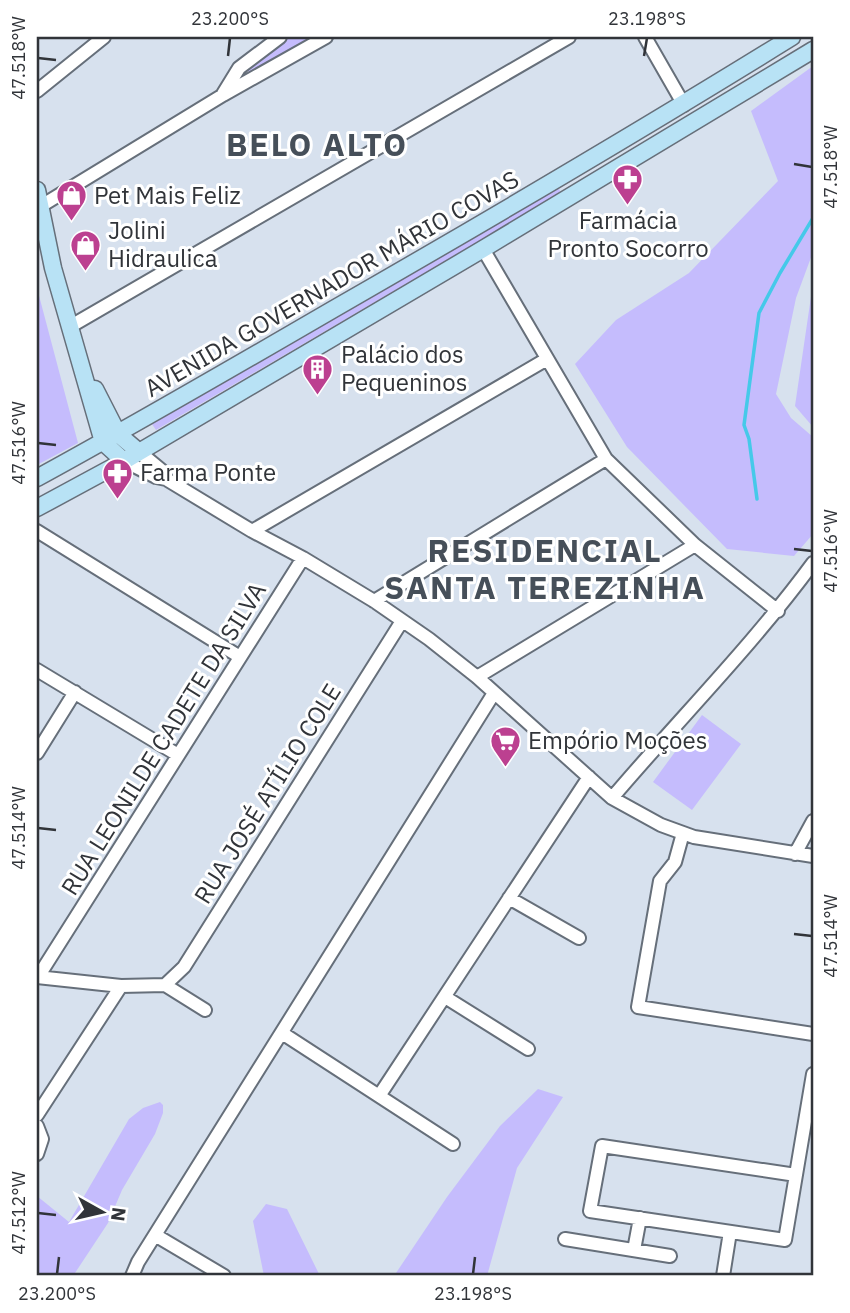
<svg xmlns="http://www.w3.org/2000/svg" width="850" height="1313" font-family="'IBM Plex Sans',sans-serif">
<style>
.green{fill:#c5bcfd}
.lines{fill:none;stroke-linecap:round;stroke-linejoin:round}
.stream{stroke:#45c9e9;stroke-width:3.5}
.street-casing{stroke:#666f7a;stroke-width:16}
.secondary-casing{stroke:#666f7a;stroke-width:19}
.street{stroke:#fff;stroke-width:12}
.secondary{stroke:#b8e2f5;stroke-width:16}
.ticks{fill:none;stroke:#313439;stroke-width:2.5}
.labels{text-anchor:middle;stroke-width:6;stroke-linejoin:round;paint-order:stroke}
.poi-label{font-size:24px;fill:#313439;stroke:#fff;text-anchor:start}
.street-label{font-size:24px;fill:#313439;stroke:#fff}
.district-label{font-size:32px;font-weight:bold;letter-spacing:2px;fill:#464f59;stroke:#fff}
.neatline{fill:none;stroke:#313439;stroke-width:2.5}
.ticks-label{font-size:18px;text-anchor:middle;fill:#313439}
</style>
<rect width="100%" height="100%" fill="#d7e1ee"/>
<path class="green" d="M 285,37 L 313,37 L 251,73 L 246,70 Z
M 813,66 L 813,252 L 796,298 L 776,394 L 791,418 L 813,437 L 813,534 L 794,556 L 727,549 L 627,447 L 575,364 L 616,320 L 689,273 L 778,181 L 751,111 Z
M 558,187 L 561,193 L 156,430 L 152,424 Z
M 813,283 L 813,427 L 795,406 Z
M 37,288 L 78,443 L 37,465 Z
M 702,715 L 741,744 L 692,810 L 653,782 Z
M 538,1089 L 563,1097 L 517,1168 L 487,1276 L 394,1276 L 447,1197 L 500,1126 Z
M 160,1102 L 163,1105 L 163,1113 L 155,1134 L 122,1190 L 108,1223 L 73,1276 L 37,1276 L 37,1196 L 69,1222 L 129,1119 L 143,1108 Z
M 266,1204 L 287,1209 L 320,1276 L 264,1276 L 253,1221 Z"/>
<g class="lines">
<path class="stream" d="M 757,499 L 749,439 L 744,425 L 759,313 L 780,273 L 813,218"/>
<defs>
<path id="street" d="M 645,37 L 684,105
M 37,91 L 104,37
M 223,94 L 239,68 L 280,37
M 41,206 L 223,95 L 326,37
M 483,249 L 606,459 L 695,545 L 778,611
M 71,326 L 569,37
M 138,451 L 161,470 L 166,479
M 124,461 L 156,477 L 166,479 L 252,531 L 303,558 L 374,601 L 429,639 L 477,677 L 612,798 L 661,825 L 694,837 L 813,856
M 37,531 L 240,657
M 252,531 L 547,359
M 374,601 L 606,459
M 37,670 L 178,755
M 477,677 L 695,545
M 37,753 L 75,692
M 612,798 C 679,719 752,646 813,563
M 683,833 L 675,862 L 660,881 L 638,1007 L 813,1034
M 795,854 L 813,821
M 509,898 L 579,938
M 37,977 L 121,986 L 165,985 L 205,1010
M 38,977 L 303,558
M 165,985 L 184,967 L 402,621
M 445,997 L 528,1049
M 282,1033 L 453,1144
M 379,1096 L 589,777
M 37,1115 L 121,986
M 37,1126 L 42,1139 L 37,1154
M 796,1175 L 602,1146 L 590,1211 L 785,1240 L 813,1074
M 155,1235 L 224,1276
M 565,1239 L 670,1256
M 634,1250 L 640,1218
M 132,1276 L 138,1262 L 494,693
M 723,1276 L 730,1232"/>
<path id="secondary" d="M 37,190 L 53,268 L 103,442 L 124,461
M 95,389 L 118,434 L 138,451
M 37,478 C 136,424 234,367 332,310 C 487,221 640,131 792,37
M 37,508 L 124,461 L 483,249 L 813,50"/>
</defs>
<use href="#street" class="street-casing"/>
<use href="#secondary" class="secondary-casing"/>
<use href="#street" class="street"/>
<use href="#secondary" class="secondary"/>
</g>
<path class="ticks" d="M 228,56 L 230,38M 644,56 L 647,38M 38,58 L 56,60M 794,164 L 812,167M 38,443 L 56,445M 794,549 L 812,551M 38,828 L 56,830M 794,934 L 812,936M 38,1213 L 56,1215M 57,1274 L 59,1257M 473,1274 L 475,1257"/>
<defs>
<symbol id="pharmacy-pin" viewBox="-11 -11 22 30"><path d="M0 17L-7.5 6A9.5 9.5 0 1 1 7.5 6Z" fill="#bc4090" stroke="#fff"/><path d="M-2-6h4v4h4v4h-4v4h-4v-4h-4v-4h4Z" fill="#fff"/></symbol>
<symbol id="shop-pin" viewBox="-11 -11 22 30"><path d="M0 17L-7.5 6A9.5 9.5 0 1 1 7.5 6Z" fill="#bc4090" stroke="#fff"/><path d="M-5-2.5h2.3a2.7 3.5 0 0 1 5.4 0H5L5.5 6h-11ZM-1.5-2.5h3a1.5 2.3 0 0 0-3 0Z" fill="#fff"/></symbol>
<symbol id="building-pin" viewBox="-11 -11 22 30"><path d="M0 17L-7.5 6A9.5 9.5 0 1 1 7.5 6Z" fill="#bc4090" stroke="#fff"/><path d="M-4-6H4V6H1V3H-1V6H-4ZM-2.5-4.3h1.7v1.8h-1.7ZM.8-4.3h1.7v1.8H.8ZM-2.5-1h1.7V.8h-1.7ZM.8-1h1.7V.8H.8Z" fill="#fff"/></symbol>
<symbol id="supermarket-pin" viewBox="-11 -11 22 30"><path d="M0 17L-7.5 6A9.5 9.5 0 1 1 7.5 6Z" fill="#bc4090" stroke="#fff"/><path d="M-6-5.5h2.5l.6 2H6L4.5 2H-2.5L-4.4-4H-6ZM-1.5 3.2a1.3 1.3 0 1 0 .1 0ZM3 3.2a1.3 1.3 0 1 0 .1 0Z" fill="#fff"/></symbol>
</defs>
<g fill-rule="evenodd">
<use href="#pharmacy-pin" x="610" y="162" width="35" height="47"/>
<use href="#shop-pin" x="54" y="178" width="35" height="47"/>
<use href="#shop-pin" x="68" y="228" width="35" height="47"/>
<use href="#building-pin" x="300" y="352" width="35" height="47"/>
<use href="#pharmacy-pin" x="100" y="456" width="35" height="47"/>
<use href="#supermarket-pin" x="488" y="724" width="35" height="47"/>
</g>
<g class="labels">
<g class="poi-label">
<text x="94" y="204">Pet Mais Feliz</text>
<text x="628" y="229" text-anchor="middle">Farmácia<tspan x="628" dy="28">Pronto Socorro</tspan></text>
<text x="108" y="239">Jolini<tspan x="108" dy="28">Hidraulica</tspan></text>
<text x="341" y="363">Palácio dos<tspan x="341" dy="28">Pequeninos</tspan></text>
<text x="140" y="481">Farma Ponte</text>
<text x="528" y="749">Empório Moções</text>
</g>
<g class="street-label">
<text transform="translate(332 284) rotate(-30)" y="8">AVENIDA GOVERNADOR MÁRIO COVAS</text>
<text transform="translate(164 739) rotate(-58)" y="8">RUA LEONILDE CADETE DA SILVA</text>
<text transform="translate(268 794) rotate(-58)" y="8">RUA JOSÉ ATÍLIO COLE</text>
</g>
<g class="district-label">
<text x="317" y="156">BELO ALTO</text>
<text x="545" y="562">RESIDENCIAL<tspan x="545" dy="37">SANTA TEREZINHA</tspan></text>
</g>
</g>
<rect width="850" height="1313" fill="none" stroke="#ffffff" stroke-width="77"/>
<g transform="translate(102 1212) rotate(98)" stroke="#ffffff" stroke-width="5" paint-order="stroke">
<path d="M0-5L12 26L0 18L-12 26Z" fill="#313439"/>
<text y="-10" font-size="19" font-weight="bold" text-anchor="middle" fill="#313439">N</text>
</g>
<rect x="38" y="38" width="774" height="1236" class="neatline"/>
<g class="ticks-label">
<text x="230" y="25">23.200°S</text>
<text x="647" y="25">23.198°S</text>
<text transform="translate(19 58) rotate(-90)" y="6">47.518°W</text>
<text transform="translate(831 167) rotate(-90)" y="6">47.518°W</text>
<text transform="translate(19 443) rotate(-90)" y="6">47.516°W</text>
<text transform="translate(831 551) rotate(-90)" y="6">47.516°W</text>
<text transform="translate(19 828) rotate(-90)" y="6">47.514°W</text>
<text transform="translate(831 936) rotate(-90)" y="6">47.514°W</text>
<text transform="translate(19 1213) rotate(-90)" y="6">47.512°W</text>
<text x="57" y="1300">23.200°S</text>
<text x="473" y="1300">23.198°S</text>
</g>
</svg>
